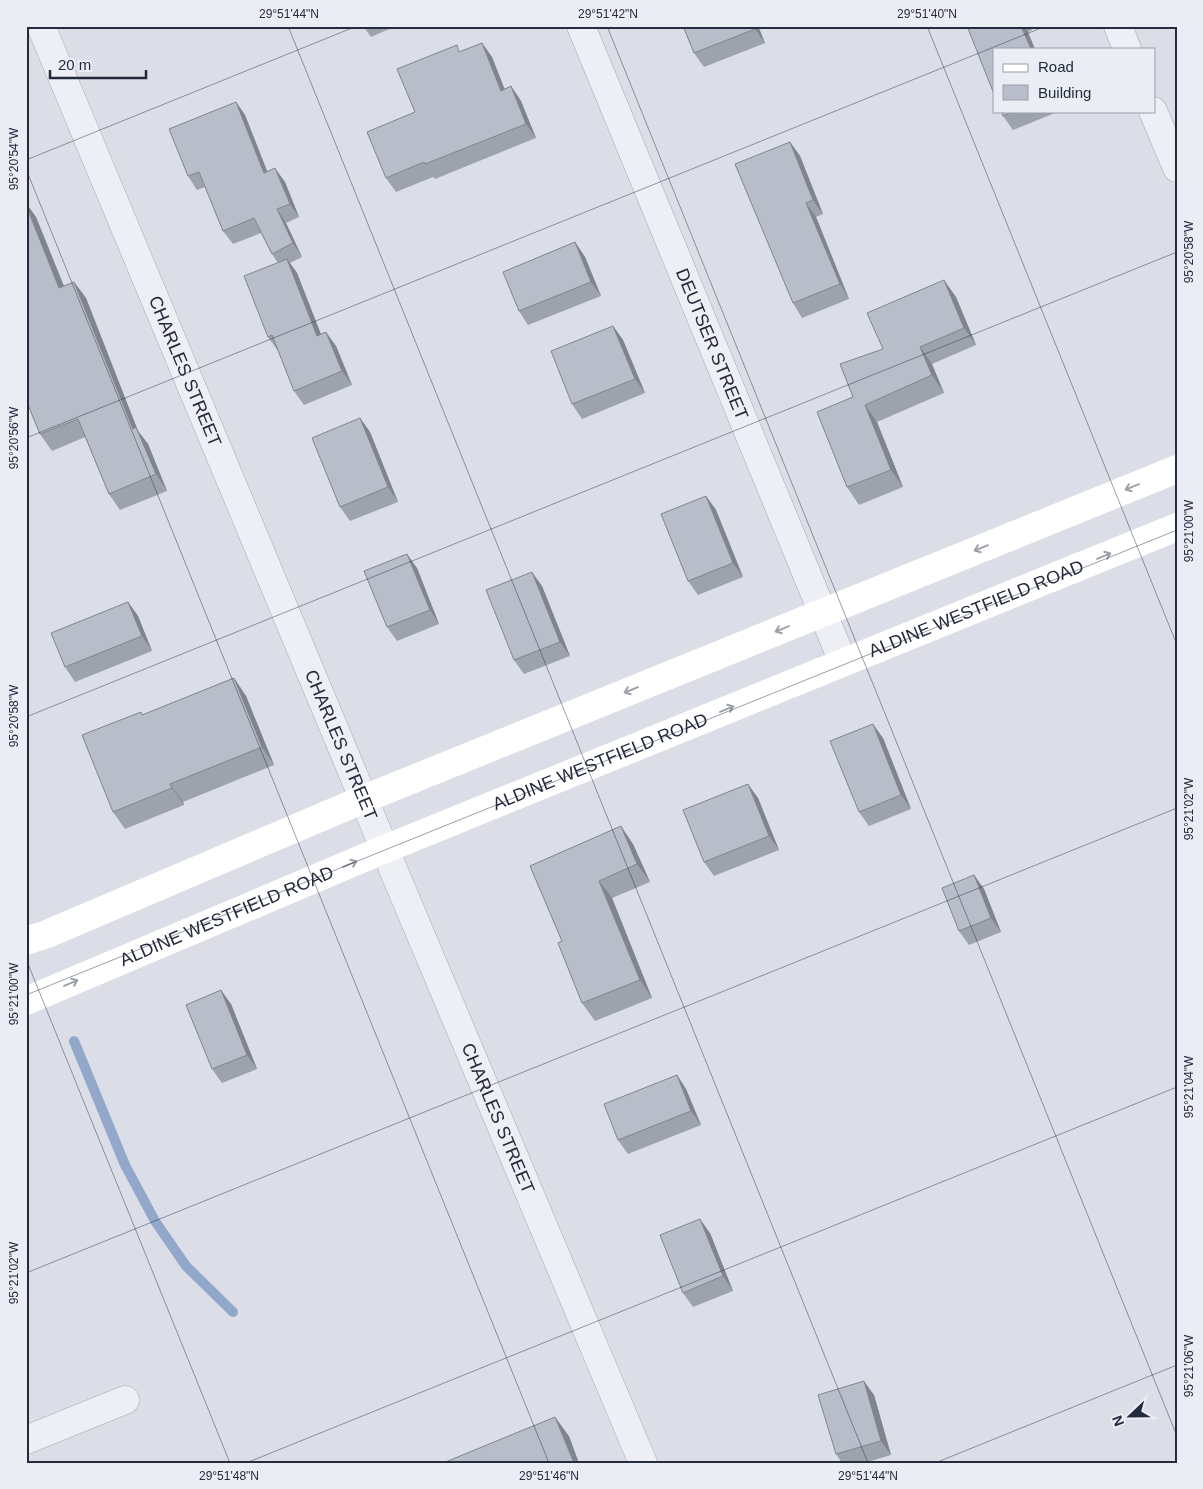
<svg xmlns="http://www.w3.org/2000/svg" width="1203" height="1489" font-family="Helvetica,sans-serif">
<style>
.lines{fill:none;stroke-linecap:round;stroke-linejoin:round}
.stream{stroke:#92a8ca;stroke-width:10}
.minor-casing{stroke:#a4a8b3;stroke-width:29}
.minor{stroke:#edeff5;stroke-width:28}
.secondary{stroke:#fff;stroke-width:28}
.wall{fill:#9da3ad}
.shaded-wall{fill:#80848d}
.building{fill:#b7bdc9;stroke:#80848d}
.oneway{stroke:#9ca0a8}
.ticks{fill:none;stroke:#242b3d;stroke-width:1;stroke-opacity:0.45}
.labels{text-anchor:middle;stroke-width:4.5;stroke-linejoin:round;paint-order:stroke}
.street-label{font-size:18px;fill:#242b3d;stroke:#eaedf4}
.neatline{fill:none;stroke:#242b3d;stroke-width:2}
.ticks-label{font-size:12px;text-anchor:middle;fill:#242b3d}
</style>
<rect width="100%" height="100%" fill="#dbdee6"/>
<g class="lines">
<path class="stream" d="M 74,1041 L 125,1165 L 155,1221 L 186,1266 L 233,1312"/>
<defs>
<g id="minor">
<path id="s1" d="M 41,26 L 356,781 L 643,1463"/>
<path id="s2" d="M 581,26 L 843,662"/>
<path d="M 1118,26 L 1127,49"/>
<path d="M 1153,111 L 1177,168"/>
<path d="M 26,1440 L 125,1400"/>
</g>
</defs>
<use href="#minor" class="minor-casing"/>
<use href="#minor" class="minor"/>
<g class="secondary">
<path d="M 26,941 L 47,934 L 364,799 L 1177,469"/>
<path id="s3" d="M 26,1001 L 385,849 L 1177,527"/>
</g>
</g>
<path class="wall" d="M 363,26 L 396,26 L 371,37 Z
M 683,26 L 758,26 L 765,43 L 704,67 L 694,53 Z
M 967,26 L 1031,26 L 1032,30 L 1028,32 Z
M 482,43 L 492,57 L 504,89 L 511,86 L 521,101 L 536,138 L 435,179 L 433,177 L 396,192 L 386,178 L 415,112 L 461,52 Z
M 236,102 L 245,115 L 267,171 L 285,182 L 299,217 L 286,223 L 302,257 L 290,263 L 297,273 L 321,334 L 336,346 L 352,385 L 304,405 L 294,391 L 278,351 L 268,337 L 278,263 L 272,254 L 261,233 L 233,244 L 223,231 L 205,187 L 197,190 L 188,176 Z
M 1001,111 L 1060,111 L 1013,130 L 1003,116 Z
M 790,142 L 800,156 L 823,214 L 816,217 L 849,299 L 802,318 L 793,303 Z
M 26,203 L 36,217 L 64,286 L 74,282 L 86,298 L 138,431 L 148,444 L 167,491 L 120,510 L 109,494 L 85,437 L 52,451 L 40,434 L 26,400 Z
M 575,242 L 585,257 L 601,296 L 528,325 L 519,311 Z
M 956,297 L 976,345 L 932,364 L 944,393 L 877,422 L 903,487 L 859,505 L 847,487 L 853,397 L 883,349 Z
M 613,326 L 623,340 L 645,393 L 582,419 L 572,404 Z
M 360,418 L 370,432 L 398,502 L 350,521 L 340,507 Z
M 706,496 L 716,510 L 743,577 L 698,595 L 688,581 Z
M 417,568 L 439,624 L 397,641 L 387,627 Z
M 542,586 L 570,656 L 524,674 L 514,660 Z
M 128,602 L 138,616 L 152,651 L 75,682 L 65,667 Z
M 234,678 L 246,696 L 274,765 L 183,802 L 184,805 L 125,829 L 113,812 L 141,712 L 143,715 Z
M 883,738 L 911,809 L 869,826 L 859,812 Z
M 758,798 L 779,850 L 714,876 L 704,862 Z
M 633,844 L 650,882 L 612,898 L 652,998 L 595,1021 L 582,1003 L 562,941 L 530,866 Z
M 974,875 L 984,889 L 1001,932 L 969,945 L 959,931 Z
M 231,1004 L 257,1069 L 222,1083 L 212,1069 Z
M 677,1075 L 686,1089 L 701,1125 L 628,1154 L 618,1140 Z
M 710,1233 L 733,1291 L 693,1307 L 683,1293 Z
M 874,1395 L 891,1455 L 864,1463 L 842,1463 L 836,1454 Z"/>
<path class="shaded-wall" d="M 754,26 L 758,26 L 765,43 L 755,29 Z
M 1021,26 L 1024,26 L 1028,32 L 1035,49 L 1031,49 Z
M 482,43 L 492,57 L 511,105 L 501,91 Z
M 511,86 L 521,101 L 536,138 L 526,124 Z
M 236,102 L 245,115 L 273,186 L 264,173 Z
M 790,142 L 800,156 L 823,214 L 813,200 Z
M 275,168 L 285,182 L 299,217 L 290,204 Z
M 26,203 L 36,217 L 71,304 L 59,288 L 26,205 Z
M 806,203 L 816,217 L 849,299 L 840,284 Z
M 277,209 L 286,223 L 302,257 L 293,243 Z
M 575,242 L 585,257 L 601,296 L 591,282 Z
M 287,259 L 297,273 L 327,350 L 317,336 Z
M 944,280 L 956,297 L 976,345 L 964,328 Z
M 74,282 L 86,298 L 138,431 L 148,444 L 167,491 L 156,474 L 133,429 Z
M 613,326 L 623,340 L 645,393 L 635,379 Z
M 326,332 L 336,346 L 352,385 L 342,371 Z
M 920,347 L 932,364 L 944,393 L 932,375 Z
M 865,405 L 877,422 L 903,487 L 891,470 Z
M 360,418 L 370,432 L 398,502 L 388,487 Z
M 706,496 L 716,510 L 743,577 L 733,563 Z
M 407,554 L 417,568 L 439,624 L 430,610 Z
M 532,572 L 542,586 L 570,656 L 560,642 Z
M 128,602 L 138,616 L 152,651 L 142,636 Z
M 234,678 L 246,696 L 274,765 L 262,747 Z
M 873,724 L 883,738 L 911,809 L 901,795 Z
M 170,784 L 183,802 L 184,805 L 172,788 Z
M 748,784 L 758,798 L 779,850 L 769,836 Z
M 621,826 L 633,844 L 650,882 L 637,864 Z
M 974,875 L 984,889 L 1001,932 L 991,918 Z
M 599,881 L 612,898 L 652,998 L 640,980 Z
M 221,990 L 231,1004 L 257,1069 L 247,1055 Z
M 677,1075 L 686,1089 L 701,1125 L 691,1111 Z
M 700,1219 L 710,1233 L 733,1291 L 723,1276 Z
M 864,1381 L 874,1395 L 891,1455 L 881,1441 Z
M 555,1417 L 569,1436 L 579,1463 L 574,1463 Z"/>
<path class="building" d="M 683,26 L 754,26 L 755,29 L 694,53 Z
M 967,26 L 1021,26 L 1031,49 L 994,49 L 994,94 Z
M 482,43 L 501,91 L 511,86 L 526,124 L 425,164 L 424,162 L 386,178 L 367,132 L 415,112 L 397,69 L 457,45 L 459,52 Z
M 236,102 L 264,173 L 275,168 L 290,204 L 277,209 L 293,243 L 272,254 L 254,218 L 223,231 L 199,172 L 188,176 L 169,129 Z
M 1001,111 L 1015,111 L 1003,116 Z
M 790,142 L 813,200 L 806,203 L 840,284 L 793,303 L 735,164 Z
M 26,205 L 59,288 L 74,282 L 133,429 L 136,427 L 156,474 L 109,494 L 78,419 L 40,434 L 26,400 Z
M 575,242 L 591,282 L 519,311 L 503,272 Z
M 287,259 L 317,336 L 326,332 L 342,371 L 294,391 L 272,335 L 268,337 L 244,276 Z
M 944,280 L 964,328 L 920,347 L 932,375 L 865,405 L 891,470 L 847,487 L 817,412 L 853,397 L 840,364 L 883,349 L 867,313 Z
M 613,326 L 635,379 L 572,404 L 551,351 Z
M 360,418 L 388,487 L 340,507 L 312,438 Z
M 706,496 L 733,563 L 688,581 L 661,514 Z
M 407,554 L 430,610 L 387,627 L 364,571 Z
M 532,572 L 560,642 L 514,660 L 486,590 Z
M 128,602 L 142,636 L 65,667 L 51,633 Z
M 234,678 L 262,747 L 170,784 L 172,788 L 113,812 L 82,735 L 141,712 L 142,715 Z
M 873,724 L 901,795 L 859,812 L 830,741 Z
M 748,784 L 769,836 L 704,862 L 683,810 Z
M 621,826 L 637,864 L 599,881 L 640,980 L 582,1003 L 558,943 L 562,941 L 530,866 Z
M 974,875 L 991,918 L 959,931 L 942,888 Z
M 221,990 L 247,1055 L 212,1069 L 186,1005 Z
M 677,1075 L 691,1111 L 618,1140 L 604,1104 Z
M 700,1219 L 723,1276 L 683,1293 L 660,1235 Z
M 864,1381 L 881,1441 L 836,1454 L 818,1395 Z
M 555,1417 L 574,1463 L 443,1463 Z"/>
<defs><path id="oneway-shaft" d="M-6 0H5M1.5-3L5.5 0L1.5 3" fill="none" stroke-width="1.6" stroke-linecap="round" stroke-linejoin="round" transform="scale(1.25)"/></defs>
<g class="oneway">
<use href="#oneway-shaft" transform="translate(1132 487) rotate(158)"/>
<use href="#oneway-shaft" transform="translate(981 548) rotate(158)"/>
<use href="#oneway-shaft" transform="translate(1104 556) rotate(-22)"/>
<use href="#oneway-shaft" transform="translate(782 629) rotate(158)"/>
<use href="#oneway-shaft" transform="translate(631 690) rotate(158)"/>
<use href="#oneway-shaft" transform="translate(727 709) rotate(-22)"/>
<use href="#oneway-shaft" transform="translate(350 864) rotate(-23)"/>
<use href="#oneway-shaft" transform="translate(71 983) rotate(-23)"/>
</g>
<path class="ticks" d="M 288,26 L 868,1463M 607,26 L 1177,1436M 927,26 L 1177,645M 26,160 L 357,26M 26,169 L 549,1463M 26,438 L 1046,26M 26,717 L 1177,252M 26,959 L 230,1463M 26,995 L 1177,530M 26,1273 L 1177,808M 246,1463 L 1177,1087M 935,1463 L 1177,1365"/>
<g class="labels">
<g class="street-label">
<text dy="6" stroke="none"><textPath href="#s2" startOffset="344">DEUTSER STREET</textPath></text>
<text dy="6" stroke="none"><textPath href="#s1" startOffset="374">CHARLES STREET</textPath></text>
<text dy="6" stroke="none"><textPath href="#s3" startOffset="1028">ALDINE WESTFIELD ROAD</textPath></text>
<text dy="6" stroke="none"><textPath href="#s1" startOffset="779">CHARLES STREET</textPath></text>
<text dy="6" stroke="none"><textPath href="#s3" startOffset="622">ALDINE WESTFIELD ROAD</textPath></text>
<text dy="6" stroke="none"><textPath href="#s3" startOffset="218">ALDINE WESTFIELD ROAD</textPath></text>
<text dy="6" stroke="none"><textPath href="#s1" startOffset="1184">CHARLES STREET</textPath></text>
</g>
</g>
<rect width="1203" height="1489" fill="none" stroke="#eaedf4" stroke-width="55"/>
<rect x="993" y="48" width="162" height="65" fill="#eaedf4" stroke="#9b9fab"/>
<rect x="1003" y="64" width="25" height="8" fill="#ffffff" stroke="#9b9fab"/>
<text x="1038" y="72" font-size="15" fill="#242b3d">Road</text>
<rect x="1003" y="85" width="25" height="15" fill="#b7bdc9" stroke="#9b9fab"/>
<text x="1038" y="98" font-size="15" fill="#242b3d">Building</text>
<g transform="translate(1130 1416) rotate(248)" stroke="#eaedf4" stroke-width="4" paint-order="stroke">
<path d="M0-4L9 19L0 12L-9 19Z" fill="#242b3d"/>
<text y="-8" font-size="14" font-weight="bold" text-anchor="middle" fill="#242b3d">N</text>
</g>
<path d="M50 70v8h96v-8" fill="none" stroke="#242b3d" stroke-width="2.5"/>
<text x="58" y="70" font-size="15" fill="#242b3d" stroke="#eaedf4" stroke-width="4" paint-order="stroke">20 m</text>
<rect x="28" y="28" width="1148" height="1434" class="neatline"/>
<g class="ticks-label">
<text x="289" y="18">29°51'44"N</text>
<text x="608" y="18">29°51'42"N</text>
<text x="927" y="18">29°51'40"N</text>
<text transform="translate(14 159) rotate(-90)" y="4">95°20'54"W</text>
<text transform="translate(1189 252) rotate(-90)" y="4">95°20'58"W</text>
<text transform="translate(14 438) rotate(-90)" y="4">95°20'56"W</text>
<text transform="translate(1189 531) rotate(-90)" y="4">95°21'00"W</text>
<text transform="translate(14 716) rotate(-90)" y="4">95°20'58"W</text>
<text transform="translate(1189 809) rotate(-90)" y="4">95°21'02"W</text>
<text transform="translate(14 994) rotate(-90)" y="4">95°21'00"W</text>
<text transform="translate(1189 1087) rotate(-90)" y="4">95°21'04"W</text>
<text transform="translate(14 1273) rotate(-90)" y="4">95°21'02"W</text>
<text transform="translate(1189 1366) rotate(-90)" y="4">95°21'06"W</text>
<text x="229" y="1480">29°51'48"N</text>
<text x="549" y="1480">29°51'46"N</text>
<text x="868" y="1480">29°51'44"N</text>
</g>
</svg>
